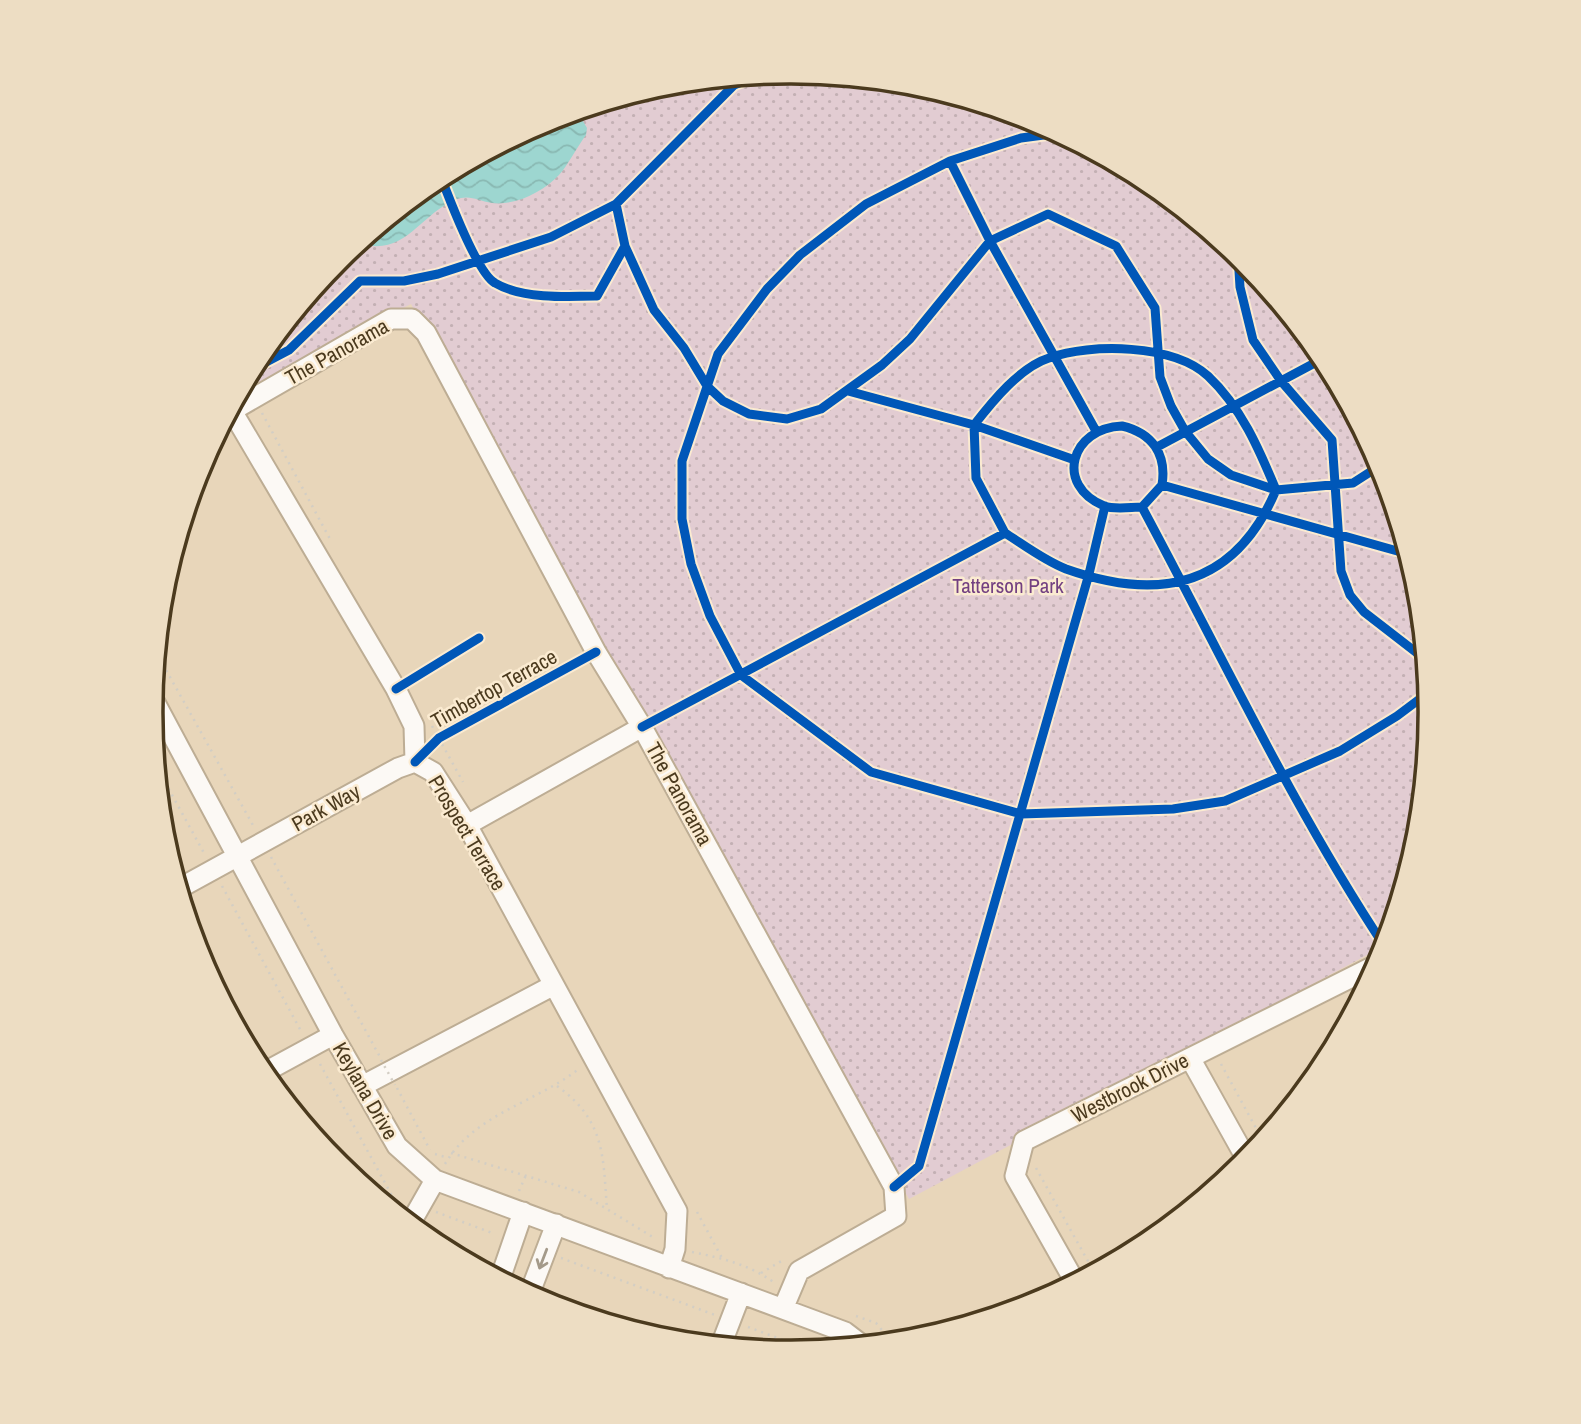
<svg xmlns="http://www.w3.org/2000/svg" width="1581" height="1424" font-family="'Archivo Narrow',sans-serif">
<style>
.park{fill:url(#park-dots)}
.water{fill:url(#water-waves)}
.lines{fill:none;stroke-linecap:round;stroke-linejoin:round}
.minor-casing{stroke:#bdad94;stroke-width:23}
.path{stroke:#d3cec4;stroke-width:2.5;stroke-dasharray:2 5;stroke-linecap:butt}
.minor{stroke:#fcf9f5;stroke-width:19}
.path-bridge{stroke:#d3cec4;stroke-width:2.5;stroke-dasharray:2 5;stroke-linecap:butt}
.cycleway-casing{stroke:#fbebd1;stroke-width:13}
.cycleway{stroke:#0057b8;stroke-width:9}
.oneway{stroke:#a49a8a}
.labels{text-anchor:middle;stroke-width:5;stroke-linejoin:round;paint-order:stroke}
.street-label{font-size:21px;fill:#4b3a1e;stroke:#fbebd1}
.park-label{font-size:21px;fill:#734081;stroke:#fbebd1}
.rim{fill:none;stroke:#4b3a1e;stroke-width:3.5}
</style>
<defs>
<pattern id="park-dots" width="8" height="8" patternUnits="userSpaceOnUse" patternTransform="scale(1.75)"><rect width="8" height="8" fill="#e2ccd2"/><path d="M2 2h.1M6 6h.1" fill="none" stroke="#c3b0b4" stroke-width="1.8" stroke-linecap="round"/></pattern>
<pattern id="water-waves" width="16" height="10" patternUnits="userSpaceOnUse" patternTransform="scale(1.75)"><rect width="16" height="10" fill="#9dd6d0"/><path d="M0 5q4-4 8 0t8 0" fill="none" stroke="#89b8b2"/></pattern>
</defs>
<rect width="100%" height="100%" fill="#e8d6ba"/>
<path class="park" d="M 791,72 L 916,84 L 1036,121 L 1147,180 L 1244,260 L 1323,357 L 1382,467 L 1419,587 L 1431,712 L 1418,837 L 1386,945 L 909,1199 L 411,304 L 239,392 C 325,232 491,125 664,84 C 705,75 750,76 791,72 Z"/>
<path class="water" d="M 577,111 L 587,128 L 586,135 C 577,147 568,165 559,175 C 543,192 515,206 492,203 C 477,201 470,194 455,200 C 419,215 405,258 358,243 L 421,191 L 429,194 L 462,177 L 475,158 L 546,120 Z"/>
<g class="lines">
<defs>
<path id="minor" d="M 232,411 L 396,689 L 414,726 L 415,762 L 433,772 L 467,825 L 677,1211 L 675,1249 L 669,1268
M 228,413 L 391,319 L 412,319 L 426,333 L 596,652 L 642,727 L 894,1187 L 896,1216 L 799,1271 L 783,1309
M 152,697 L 333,1035 L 397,1146 L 435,1180 L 845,1332 L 862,1345
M 467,825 L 642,727
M 178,889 L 398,768 L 415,762
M 1190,1058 L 1247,1160
M 263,1073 L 333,1035
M 362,1086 L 554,985
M 410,1224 L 435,1180
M 500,1279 L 523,1212
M 1075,1282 L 1015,1176 L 1024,1141 L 1378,964
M 529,1295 L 556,1224
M 721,1345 L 741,1293"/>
</defs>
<use href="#minor" class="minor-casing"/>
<path class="path" d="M 262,413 L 330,539
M 156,652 L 254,827
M 432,726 L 463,782
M 155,764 L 204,853
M 271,857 L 380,1057
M 222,886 L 301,1031
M 320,1064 L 396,1203 L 402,1204
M 1221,1064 L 1263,1141
M 557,1086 C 605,1120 603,1156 607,1209
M 397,1088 L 430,1150
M 451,1153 L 579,1192 L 656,1239
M 435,1154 L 448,1158
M 445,1164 C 475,1113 536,1103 580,1068
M 1036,1168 L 1094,1272
M 519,1191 L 526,1175
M 436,1212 L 495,1234
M 697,1212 L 722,1258
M 692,1252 C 722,1258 751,1265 776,1284
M 561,1258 L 715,1315
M 761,1273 L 785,1259
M 856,1316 L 876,1323 L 892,1342
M 748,1327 L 810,1350"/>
<use href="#minor" class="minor"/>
<path class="path-bridge" d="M 381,1060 L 395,1085"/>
<defs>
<path id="cycleway" d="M 1059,133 L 1021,138 L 950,161 L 866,204 L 800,255 L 767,289 L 718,354 L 682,461 L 682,519 L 691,564 L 710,616 L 741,675 L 871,772 L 1021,814 L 1173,809 L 1225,801 L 1340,751 L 1397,716 L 1429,692
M 950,161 L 990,241 L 1096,431
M 441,177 C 449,198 477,273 495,283 C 522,299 567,297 597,296 L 625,246
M 616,204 L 625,246 L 654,310 L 684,348 L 707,386 L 723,401 L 749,414 L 787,419 L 821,409 L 882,365 L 910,339 L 990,241 L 1048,214 L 1116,246 L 1155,308 L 1160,377 L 1171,406 L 1185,431 L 1208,459 L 1231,475 L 1276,490 L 1353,483 L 1381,465
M 1238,255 L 1240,287 L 1253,340 L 1281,381 L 1332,440 L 1341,571 L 1350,595 L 1364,612 L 1426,660
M 251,370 L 289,350 L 360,281 L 404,281 L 438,274 L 551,237 L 616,204 L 734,85 L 759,75
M 848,391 L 974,425 L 1072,459
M 1122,426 C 1152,433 1167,454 1162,485 L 1142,507 C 1131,507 1115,510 1104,506 C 1054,485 1071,428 1122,426 Z
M 1157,447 L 1324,358
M 1162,485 L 1408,554
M 1142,507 C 1221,654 1293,808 1385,947
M 396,689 L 479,638
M 642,727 L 1005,533 C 1024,545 1045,561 1066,569 C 1159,602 1235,587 1276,490 C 1259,449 1241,407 1208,376 C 1173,344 1091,343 1049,358 C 1020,367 992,402 974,425 L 976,478 L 1005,533
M 415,762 L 439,738 L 596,652
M 894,1187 L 919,1166 L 1089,574 L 1105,506"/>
</defs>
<use href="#cycleway" class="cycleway-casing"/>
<use href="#cycleway" class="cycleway"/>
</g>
<defs><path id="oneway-shaft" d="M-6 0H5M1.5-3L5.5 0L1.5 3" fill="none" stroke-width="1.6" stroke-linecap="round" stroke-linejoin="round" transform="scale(1.75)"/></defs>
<use class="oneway" href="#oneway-shaft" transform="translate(543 1259) rotate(111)"/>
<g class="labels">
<g class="street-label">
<text transform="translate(337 352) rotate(-29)" y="7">The Panorama</text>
<text transform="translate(494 689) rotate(-29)" y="7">Timbertop Terrace</text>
<text transform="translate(679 794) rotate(61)" y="7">The Panorama</text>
<text transform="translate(326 808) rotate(-29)" y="7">Park Way</text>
<text transform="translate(467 833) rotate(59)" y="7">Prospect Terrace</text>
<text transform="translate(1130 1088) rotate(-27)" y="7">Westbrook Drive</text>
<text transform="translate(365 1091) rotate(60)" y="7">Keylana Drive</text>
</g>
<g class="park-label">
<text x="1008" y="593">Tatterson Park</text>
</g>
</g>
<path d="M0 0H1581V1424H0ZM790 84H791A627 627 0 0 1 1418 711V713A627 627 0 0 1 791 1340H790A627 627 0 0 1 163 713V711A627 627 0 0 1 790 84Z" fill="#edddc3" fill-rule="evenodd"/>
<path class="rim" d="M790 84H791A627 627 0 0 1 1418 711V713A627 627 0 0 1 791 1340H790A627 627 0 0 1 163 713V711A627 627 0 0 1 790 84Z"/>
</svg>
